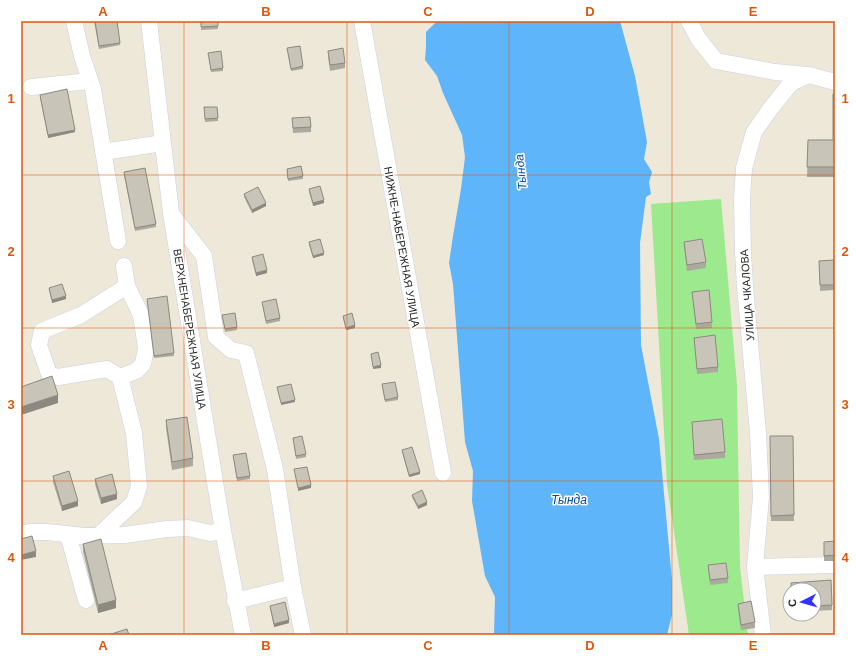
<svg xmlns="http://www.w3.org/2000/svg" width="856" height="656" font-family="Arial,sans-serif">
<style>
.green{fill:#9de98e}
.water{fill:#5fb5fa}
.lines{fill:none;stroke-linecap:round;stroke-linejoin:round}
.minor-casing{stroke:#cdcee3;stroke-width:17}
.minor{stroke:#fff;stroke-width:16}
.wall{fill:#aca99e}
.shaded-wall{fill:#8c8981}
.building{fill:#c8c4b8;stroke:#8c8981}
.grid{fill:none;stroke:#de570d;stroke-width:1;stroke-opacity:0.55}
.labels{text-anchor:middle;stroke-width:3;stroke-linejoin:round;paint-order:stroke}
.street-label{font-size:11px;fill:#282828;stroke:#fff}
.water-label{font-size:12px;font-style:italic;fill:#004ea5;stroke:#fff}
.neatline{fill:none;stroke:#de570d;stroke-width:1.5}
.grid-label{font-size:13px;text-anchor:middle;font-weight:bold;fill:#de570d}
</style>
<rect width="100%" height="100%" fill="#ede8d8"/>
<path class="green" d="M 721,199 L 737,385 L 740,567 L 748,635 L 689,635 L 667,484 L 651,204 Z"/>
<path class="water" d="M 437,21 L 620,21 L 635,76 L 647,142 L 644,159 L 652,172 L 649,182 L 651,194 L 646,197 L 640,243 L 641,345 L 659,439 L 672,580 L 672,615 L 667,635 L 494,635 L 495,597 L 485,576 L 472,501 L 473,471 L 465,442 L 453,284 L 449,263 L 453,236 L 461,189 L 465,157 L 462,135 L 443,93 L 437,76 L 425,60 L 426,47 L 426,32 Z"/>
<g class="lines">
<defs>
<path id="minor" d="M 74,21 L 82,56 L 93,89 L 118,241
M 149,21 L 171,213 L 223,531 L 243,635
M 362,21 L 443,473
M 689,21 L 698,38 L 716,61 L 775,72 L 807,75
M 31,87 L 90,81
M 103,152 L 163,143
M 172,215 L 204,256 L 216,337 L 231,350 L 246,353 L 275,469 L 293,587
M 120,377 L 136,371 L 143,364 L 146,348 L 141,315 L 127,286 L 124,266
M 21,534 L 30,532 L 47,532 L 84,536 L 124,535 L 167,529 L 188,528 L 210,533 L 223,531
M 68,534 L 86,600
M 98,536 L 134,502 L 139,486 L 134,433 L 120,377 L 107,369 L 58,377 L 49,374 L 39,345 L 42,331 L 81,315 L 127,286
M 755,567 L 835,565
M 235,601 L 293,587 L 303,635
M 763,635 L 755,567 L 761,497 L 758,433 L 745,286 L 743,252 L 742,199 L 744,168 L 754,132 L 771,108 L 791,83 L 809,75 L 835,82"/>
</defs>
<use href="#minor" class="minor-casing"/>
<use href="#minor" class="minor"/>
</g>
<path class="wall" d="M 94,21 L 117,21 L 120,45 L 99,49 Z
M 201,21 L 218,21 L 218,29 L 201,30 Z
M 287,48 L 303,66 L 303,69 L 291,71 Z
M 328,51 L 345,63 L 345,68 L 330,71 L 328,56 Z
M 208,53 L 223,68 L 223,71 L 211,72 Z
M 835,94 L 835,177 L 807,177 L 808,140 L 833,140 Z
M 40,95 L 75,132 L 48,138 L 40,98 Z
M 204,107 L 217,107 L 218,121 L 205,122 Z
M 292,118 L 311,127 L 311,132 L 293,133 Z
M 287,169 L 303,176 L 303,179 L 288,181 Z
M 124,172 L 156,224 L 156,227 L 135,231 L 124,175 Z
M 309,189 L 324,203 L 313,206 L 309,192 Z
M 244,194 L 266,206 L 252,213 L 244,197 Z
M 309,242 L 324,255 L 313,258 L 309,245 Z
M 684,242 L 706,262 L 706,268 L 687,271 L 684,247 Z
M 252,257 L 267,273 L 256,276 L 252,260 Z
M 834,260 L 834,290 L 820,291 L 819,261 Z
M 49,288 L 66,299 L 52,303 L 49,290 Z
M 692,292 L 712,322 L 712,328 L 696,329 Z
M 147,299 L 174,353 L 174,356 L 154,358 Z
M 262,302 L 280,318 L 280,321 L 266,324 Z
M 222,315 L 237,327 L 237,330 L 225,332 Z
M 343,316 L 355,328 L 346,330 L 343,318 Z
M 694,338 L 718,367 L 718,372 L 697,374 Z
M 382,384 L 398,397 L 398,400 L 385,402 Z
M 166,420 L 193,458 L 193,466 L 172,470 L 166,428 Z
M 692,422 L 725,452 L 725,458 L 694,460 Z
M 770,436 L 793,436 L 794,521 L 771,521 Z
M 293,438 L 306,454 L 306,457 L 296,459 Z
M 402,450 L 420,474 L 409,477 L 402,452 Z
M 233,455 L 250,476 L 250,479 L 237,481 Z
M 53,476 L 78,506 L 62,511 L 53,482 Z
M 95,479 L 117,499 L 101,504 L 95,484 Z
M 412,495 L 427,505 L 418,509 L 412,497 Z
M 835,541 L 835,561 L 824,561 L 824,542 Z
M 83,544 L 116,608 L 98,613 L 83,552 Z
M 708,565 L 728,578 L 728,583 L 710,585 Z
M 814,590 L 832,605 L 832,610 L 814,611 Z
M 738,604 L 755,622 L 755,628 L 741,630 L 738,609 Z
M 270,606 L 289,623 L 274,627 L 270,608 Z"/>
<path class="shaded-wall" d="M 21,63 L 22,63 L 22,71 L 21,71 Z
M 75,130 L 75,132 L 48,138 L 48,135 Z
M 324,200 L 324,203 L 313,206 L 313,203 Z
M 266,203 L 266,206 L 252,213 L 252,210 Z
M 324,253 L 324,255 L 313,258 L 313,256 Z
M 267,270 L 267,273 L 256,276 L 256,273 Z
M 66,296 L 66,299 L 52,303 L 52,300 Z
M 355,325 L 355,328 L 346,330 L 346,328 Z
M 381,365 L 381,368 L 373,369 L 373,367 Z
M 58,395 L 58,403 L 21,415 L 21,407 Z
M 295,400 L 295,402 L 281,405 L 281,403 Z
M 420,472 L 420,474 L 409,477 L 409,475 Z
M 311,485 L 311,488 L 298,491 L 298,488 Z
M 117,494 L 117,499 L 101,504 L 101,498 Z
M 78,501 L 78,506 L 62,511 L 62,506 Z
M 427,502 L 427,505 L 418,509 L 418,506 Z
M 22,517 L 22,523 L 21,523 L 21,518 Z
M 36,551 L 36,557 L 21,560 L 21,555 Z
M 116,600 L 116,608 L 98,613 L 98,605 Z
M 289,620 L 289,623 L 274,627 L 274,624 Z"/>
<path class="building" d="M 95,21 L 117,21 L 120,43 L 99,46 Z
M 201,21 L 218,21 L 218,26 L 201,27 Z
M 300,46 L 303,66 L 291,69 L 287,48 Z
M 343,48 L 345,63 L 330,65 L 328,51 Z
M 221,51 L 223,68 L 211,70 L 208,53 Z
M 67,89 L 75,130 L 48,135 L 40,95 Z
M 833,94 L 835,94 L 835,167 L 807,167 L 808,140 L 833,140 Z
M 204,107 L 217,107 L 218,118 L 205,119 Z
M 310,117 L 311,127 L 293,128 L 292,118 Z
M 301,166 L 303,176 L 288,179 L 287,169 Z
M 145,168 L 156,224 L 135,228 L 124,172 Z
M 320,186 L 324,200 L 313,203 L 309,189 Z
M 258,187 L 266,203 L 252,210 L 244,194 Z
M 320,239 L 324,253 L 313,256 L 309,242 Z
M 702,239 L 706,262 L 687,265 L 684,242 Z
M 263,254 L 267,270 L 256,273 L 252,257 Z
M 834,260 L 834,285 L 820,285 L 819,261 Z
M 62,284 L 66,296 L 52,300 L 49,288 Z
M 709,290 L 712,322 L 696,324 L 692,292 Z
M 167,296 L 174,353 L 154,356 L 147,299 Z
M 276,299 L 280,318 L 266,321 L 262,302 Z
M 235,313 L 237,327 L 225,329 L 222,315 Z
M 352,313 L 355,325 L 346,328 L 343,316 Z
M 715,335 L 718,367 L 697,369 L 694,338 Z
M 378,352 L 381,365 L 373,367 L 371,354 Z
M 52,376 L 58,395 L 21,407 L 21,387 Z
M 395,382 L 398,397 L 385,400 L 382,384 Z
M 291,384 L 295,400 L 281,403 L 277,387 Z
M 187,417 L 193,458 L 172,462 L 166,420 Z
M 722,419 L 725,452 L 694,455 L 692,422 Z
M 302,436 L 306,454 L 296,456 L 293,438 Z
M 770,436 L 793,436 L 794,515 L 771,516 Z
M 412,447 L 420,472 L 409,475 L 402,450 Z
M 246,453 L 250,476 L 237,478 L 233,455 Z
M 307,467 L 311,485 L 298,488 L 294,469 Z
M 69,471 L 78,501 L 62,506 L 53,476 Z
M 112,474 L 117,494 L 101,498 L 95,479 Z
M 422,490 L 427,502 L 418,506 L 412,495 Z
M 32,536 L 36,551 L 21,555 L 21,539 Z
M 101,539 L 116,600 L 98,605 L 83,544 Z
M 835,541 L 835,555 L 824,556 L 824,542 Z
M 726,563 L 728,578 L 710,580 L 708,565 Z
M 831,580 L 832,605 L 814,606 L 814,590 L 791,590 L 791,583 Z
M 751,601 L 755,622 L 741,625 L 738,604 Z
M 285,602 L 289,620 L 274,624 L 270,606 Z
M 127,629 L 129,635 L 108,635 Z"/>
<path class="grid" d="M 184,21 L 184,635M 347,21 L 347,635M 509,21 L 509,635M 672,21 L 672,635M 21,175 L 835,175M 21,328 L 835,328M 21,481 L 835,481"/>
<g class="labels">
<g class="street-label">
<text transform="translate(402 247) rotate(80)" y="4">НИЖНЕ-НАБЕРЕЖНАЯ УЛИЦА</text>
<text transform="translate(747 295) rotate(-94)" y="4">УЛИЦА ЧКАЛОВА</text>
<text transform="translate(190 329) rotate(81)" y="4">ВЕРХНЕНАБЕРЕЖНАЯ УЛИЦА</text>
</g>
<g class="water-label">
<text transform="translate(521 172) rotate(-96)" y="4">Тында</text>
<text x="569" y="504">Тында</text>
</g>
</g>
<rect width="856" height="656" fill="none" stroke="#ffffff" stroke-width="44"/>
<g transform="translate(802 602) rotate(264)"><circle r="19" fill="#ffffff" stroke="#a9a9a9"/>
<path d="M0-3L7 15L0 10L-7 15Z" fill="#3333ff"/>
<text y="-6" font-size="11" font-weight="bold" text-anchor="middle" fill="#282828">С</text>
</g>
<rect x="22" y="22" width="812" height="612" class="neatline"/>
<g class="grid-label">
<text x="103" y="16">A</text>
<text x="266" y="16">B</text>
<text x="428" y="16">C</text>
<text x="590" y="16">D</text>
<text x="753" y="16">E</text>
<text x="11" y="103">1</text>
<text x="845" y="103">1</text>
<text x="11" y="256">2</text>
<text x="845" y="256">2</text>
<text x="11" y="409">3</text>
<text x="845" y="409">3</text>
<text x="11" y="562">4</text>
<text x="845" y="562">4</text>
<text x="103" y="650">A</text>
<text x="266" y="650">B</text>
<text x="428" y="650">C</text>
<text x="590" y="650">D</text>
<text x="753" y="650">E</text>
</g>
</svg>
